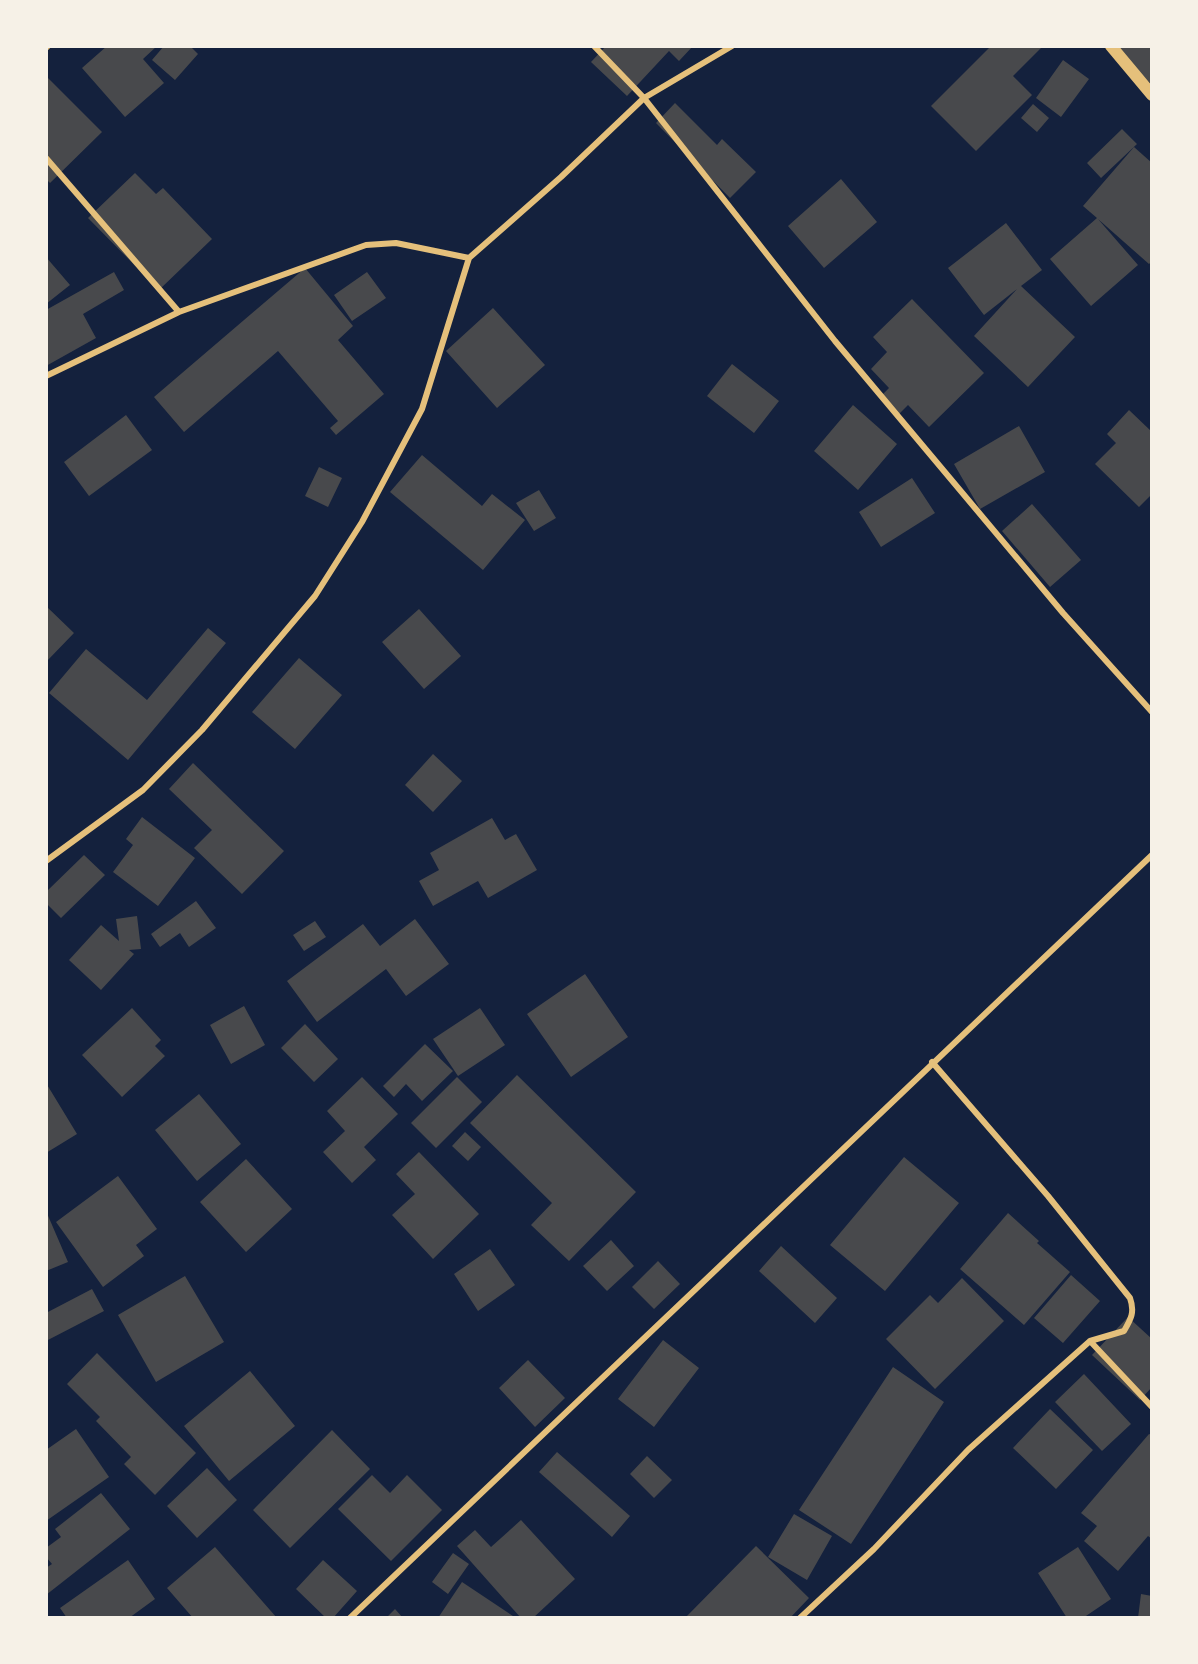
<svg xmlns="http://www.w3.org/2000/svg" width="1198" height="1664" font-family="Figtree,sans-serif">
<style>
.building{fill:#48494c}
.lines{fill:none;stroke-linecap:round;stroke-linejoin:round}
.minor{stroke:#e5c07b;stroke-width:6}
.secondary{stroke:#e5c07b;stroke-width:12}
</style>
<rect width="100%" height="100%" fill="#14213d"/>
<path class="building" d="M 107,46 L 157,46 L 143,59 L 164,83 L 125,117 L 82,68 Z
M 164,46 L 190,46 L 198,54 L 175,80 L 152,60 Z
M 606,46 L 693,46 L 679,61 L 669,51 L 627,96 L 591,62 Z
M 991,46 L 1043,46 L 1013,76 L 1032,95 L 976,151 L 931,106 Z
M 1115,46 L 1152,46 L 1152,85 Z
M 1063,60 L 1089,79 L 1061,117 L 1036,98 Z
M 46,76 L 102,132 L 50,183 L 46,179 Z
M 675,103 L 717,145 L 722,139 L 756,172 L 730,198 L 656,123 Z
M 1033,104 L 1049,118 L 1037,132 L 1021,118 Z
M 1122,129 L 1137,144 L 1101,178 L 1087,163 Z
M 1134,147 L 1152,163 L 1152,261 L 1149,264 L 1098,219 L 1138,265 L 1091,306 L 1050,259 L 1097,218 L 1083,206 Z
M 135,173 L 156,194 L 163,188 L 212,239 L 159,290 L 88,218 Z
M 841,179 L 877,222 L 824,268 L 788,226 Z
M 1006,223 L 1042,270 L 1021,286 L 1075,337 L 1028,387 L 974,336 L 1017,289 L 984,315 L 948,268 Z
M 46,257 L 70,285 L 46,304 Z
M 305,268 L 353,326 L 338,340 L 384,394 L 336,435 L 330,428 L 338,421 L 278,351 L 184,432 L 154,397 Z
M 114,272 L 124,290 L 83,314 L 96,338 L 46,366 L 46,310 Z
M 367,272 L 386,298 L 352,321 L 334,295 Z
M 912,299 L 984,373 L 929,427 L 908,405 L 899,414 L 882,395 L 889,388 L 871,369 L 887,352 L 873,337 Z
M 493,308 L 545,365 L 497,408 L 446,351 Z
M 732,364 L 779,401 L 754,433 L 707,396 Z
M 853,405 L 897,444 L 858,490 L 814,451 Z
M 1129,410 L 1152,432 L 1152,494 L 1139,507 L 1095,464 L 1116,443 L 1107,434 Z
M 126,415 L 152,450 L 89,496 L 64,462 Z
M 1019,426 L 1045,472 L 980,509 L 954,464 Z
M 422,455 L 482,506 L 492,494 L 525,520 L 483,570 L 390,492 Z
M 319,467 L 342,478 L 328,507 L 305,496 Z
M 912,478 L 935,513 L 881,547 L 859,512 Z
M 539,490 L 556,518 L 534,531 L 516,503 Z
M 1032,504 L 1081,560 L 1050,587 L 1002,531 Z
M 46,606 L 74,633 L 46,662 Z
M 419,609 L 461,656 L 424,689 L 382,642 Z
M 208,628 L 226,643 L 128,760 L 49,693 L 86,649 L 147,700 Z
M 299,658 L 342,695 L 295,749 L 252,712 Z
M 433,754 L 462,781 L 433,812 L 405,785 Z
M 193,763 L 284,851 L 242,894 L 194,848 L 212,830 L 169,789 Z
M 142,817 L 195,858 L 158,906 L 113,872 L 133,845 L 126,839 Z
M 492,818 L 505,840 L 516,834 L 537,870 L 488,898 L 478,881 L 433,906 L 419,881 L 439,870 L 430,853 Z
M 84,855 L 105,875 L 61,918 L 46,903 L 46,892 Z
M 196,901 L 216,928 L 189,947 L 180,933 L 160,947 L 151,934 Z
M 137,916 L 141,949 L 129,950 L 134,954 L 101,990 L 69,960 L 101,925 L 119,941 L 116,919 Z
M 415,919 L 449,964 L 406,996 L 386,969 L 317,1022 L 287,981 L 363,924 L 380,946 Z
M 315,921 L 326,937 L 304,951 L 293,935 Z
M 585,974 L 628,1037 L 571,1077 L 527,1014 Z
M 244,1006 L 265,1045 L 231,1064 L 210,1025 Z
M 132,1008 L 161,1040 L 155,1046 L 165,1056 L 122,1097 L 82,1055 Z
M 480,1008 L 505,1045 L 458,1076 L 433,1039 Z
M 305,1024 L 338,1059 L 314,1082 L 281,1048 Z
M 425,1044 L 453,1071 L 422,1101 L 406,1084 L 394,1097 L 383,1086 Z
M 517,1075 L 636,1192 L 569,1261 L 531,1225 L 552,1203 L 470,1123 Z
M 362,1077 L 398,1114 L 364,1147 L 376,1160 L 352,1183 L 323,1152 L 345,1131 L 327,1111 Z
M 457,1077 L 482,1102 L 436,1148 L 411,1123 Z
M 46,1083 L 77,1134 L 46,1153 Z
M 199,1094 L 241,1144 L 197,1181 L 155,1130 Z
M 465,1132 L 481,1147 L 468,1161 L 452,1146 Z
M 419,1152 L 479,1214 L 433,1259 L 392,1215 L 415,1194 L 396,1174 Z
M 904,1157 L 959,1203 L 885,1291 L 830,1245 Z
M 246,1159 L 292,1209 L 246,1252 L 200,1202 Z
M 118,1176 L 157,1229 L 136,1245 L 144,1256 L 103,1287 L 56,1222 Z
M 46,1211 L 68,1262 L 46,1271 Z
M 1008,1213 L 1039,1241 L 1037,1243 L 1070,1272 L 1024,1325 L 960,1269 Z
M 611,1240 L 634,1266 L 607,1291 L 583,1266 Z
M 781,1246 L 837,1298 L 815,1323 L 759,1271 Z
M 490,1249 L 515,1285 L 478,1311 L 454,1274 Z
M 658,1261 L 680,1284 L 654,1309 L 632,1287 Z
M 1071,1275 L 1100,1301 L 1063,1343 L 1034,1318 Z
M 185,1276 L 224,1342 L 156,1382 L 118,1315 Z
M 962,1278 L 1004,1321 L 935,1389 L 886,1339 L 930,1295 L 938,1303 Z
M 92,1289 L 104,1311 L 46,1341 L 46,1313 Z
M 1128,1317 L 1152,1339 L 1152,1387 L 1140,1400 L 1092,1355 Z
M 663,1340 L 699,1368 L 654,1427 L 618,1399 Z
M 97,1353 L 196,1453 L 155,1495 L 124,1464 L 131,1457 L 96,1421 L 100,1417 L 67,1384 Z
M 528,1360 L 565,1398 L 535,1427 L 499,1388 Z
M 893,1367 L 944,1402 L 851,1544 L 799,1510 Z
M 250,1371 L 295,1426 L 229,1481 L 184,1426 Z
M 1084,1374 L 1131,1424 L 1102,1451 L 1055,1402 Z
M 1050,1409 L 1093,1450 L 1056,1489 L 1013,1448 Z
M 76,1429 L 109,1477 L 46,1521 L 46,1450 Z
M 332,1430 L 370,1469 L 290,1548 L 253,1510 Z
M 1149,1434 L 1152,1435 L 1152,1539 L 1148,1536 L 1118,1571 L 1084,1541 L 1097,1526 L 1081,1513 Z
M 557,1452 L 630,1516 L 612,1537 L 539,1472 Z
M 647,1456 L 672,1480 L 654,1498 L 630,1474 Z
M 207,1468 L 237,1500 L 197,1538 L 167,1506 Z
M 372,1475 L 390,1493 L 407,1475 L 442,1510 L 391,1561 L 338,1509 Z
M 101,1493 L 130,1529 L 46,1595 L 46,1568 L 52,1564 L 46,1557 L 46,1548 L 61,1537 L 55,1529 Z
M 794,1514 L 832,1536 L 807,1580 L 768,1557 Z
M 521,1520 L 575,1579 L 533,1618 L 521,1618 L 457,1546 L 475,1530 L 491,1547 Z
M 756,1546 L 809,1598 L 790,1618 L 685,1618 Z
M 215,1547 L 277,1618 L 193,1618 L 167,1588 Z
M 1078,1547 L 1111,1599 L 1083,1618 L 1067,1618 L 1038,1573 Z
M 453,1553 L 469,1564 L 448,1594 L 432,1582 Z
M 128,1560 L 155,1599 L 129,1618 L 67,1618 L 60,1608 Z
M 323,1560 L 357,1591 L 333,1618 L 326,1618 L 296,1589 Z
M 462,1582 L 516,1618 L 438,1618 Z
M 1141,1594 L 1152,1596 L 1152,1618 L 1138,1618 Z
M 395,1609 L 403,1618 L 386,1618 Z"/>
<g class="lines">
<path class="minor" d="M 594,46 L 644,98 L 835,341 L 1063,613 L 1152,712
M 46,48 L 48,46
M 46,158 L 179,312
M 46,376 L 179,312 L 366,245 L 396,243 L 469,258
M 46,861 L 143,790 L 202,730 L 315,596 L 362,522 L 422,409 L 469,258 L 561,177 L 644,98 L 732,46
M 932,1062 L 1048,1196 L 1130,1298 C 1135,1312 1131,1319 1124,1331 L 1090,1341
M 350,1618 L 1152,855
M 800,1618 L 874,1549 L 968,1450 L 1090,1341 L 1152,1407"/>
<path class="secondary" d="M 1111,46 L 1152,95"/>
</g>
<rect width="1198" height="1664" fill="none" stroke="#f6f1e7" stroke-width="96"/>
</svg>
